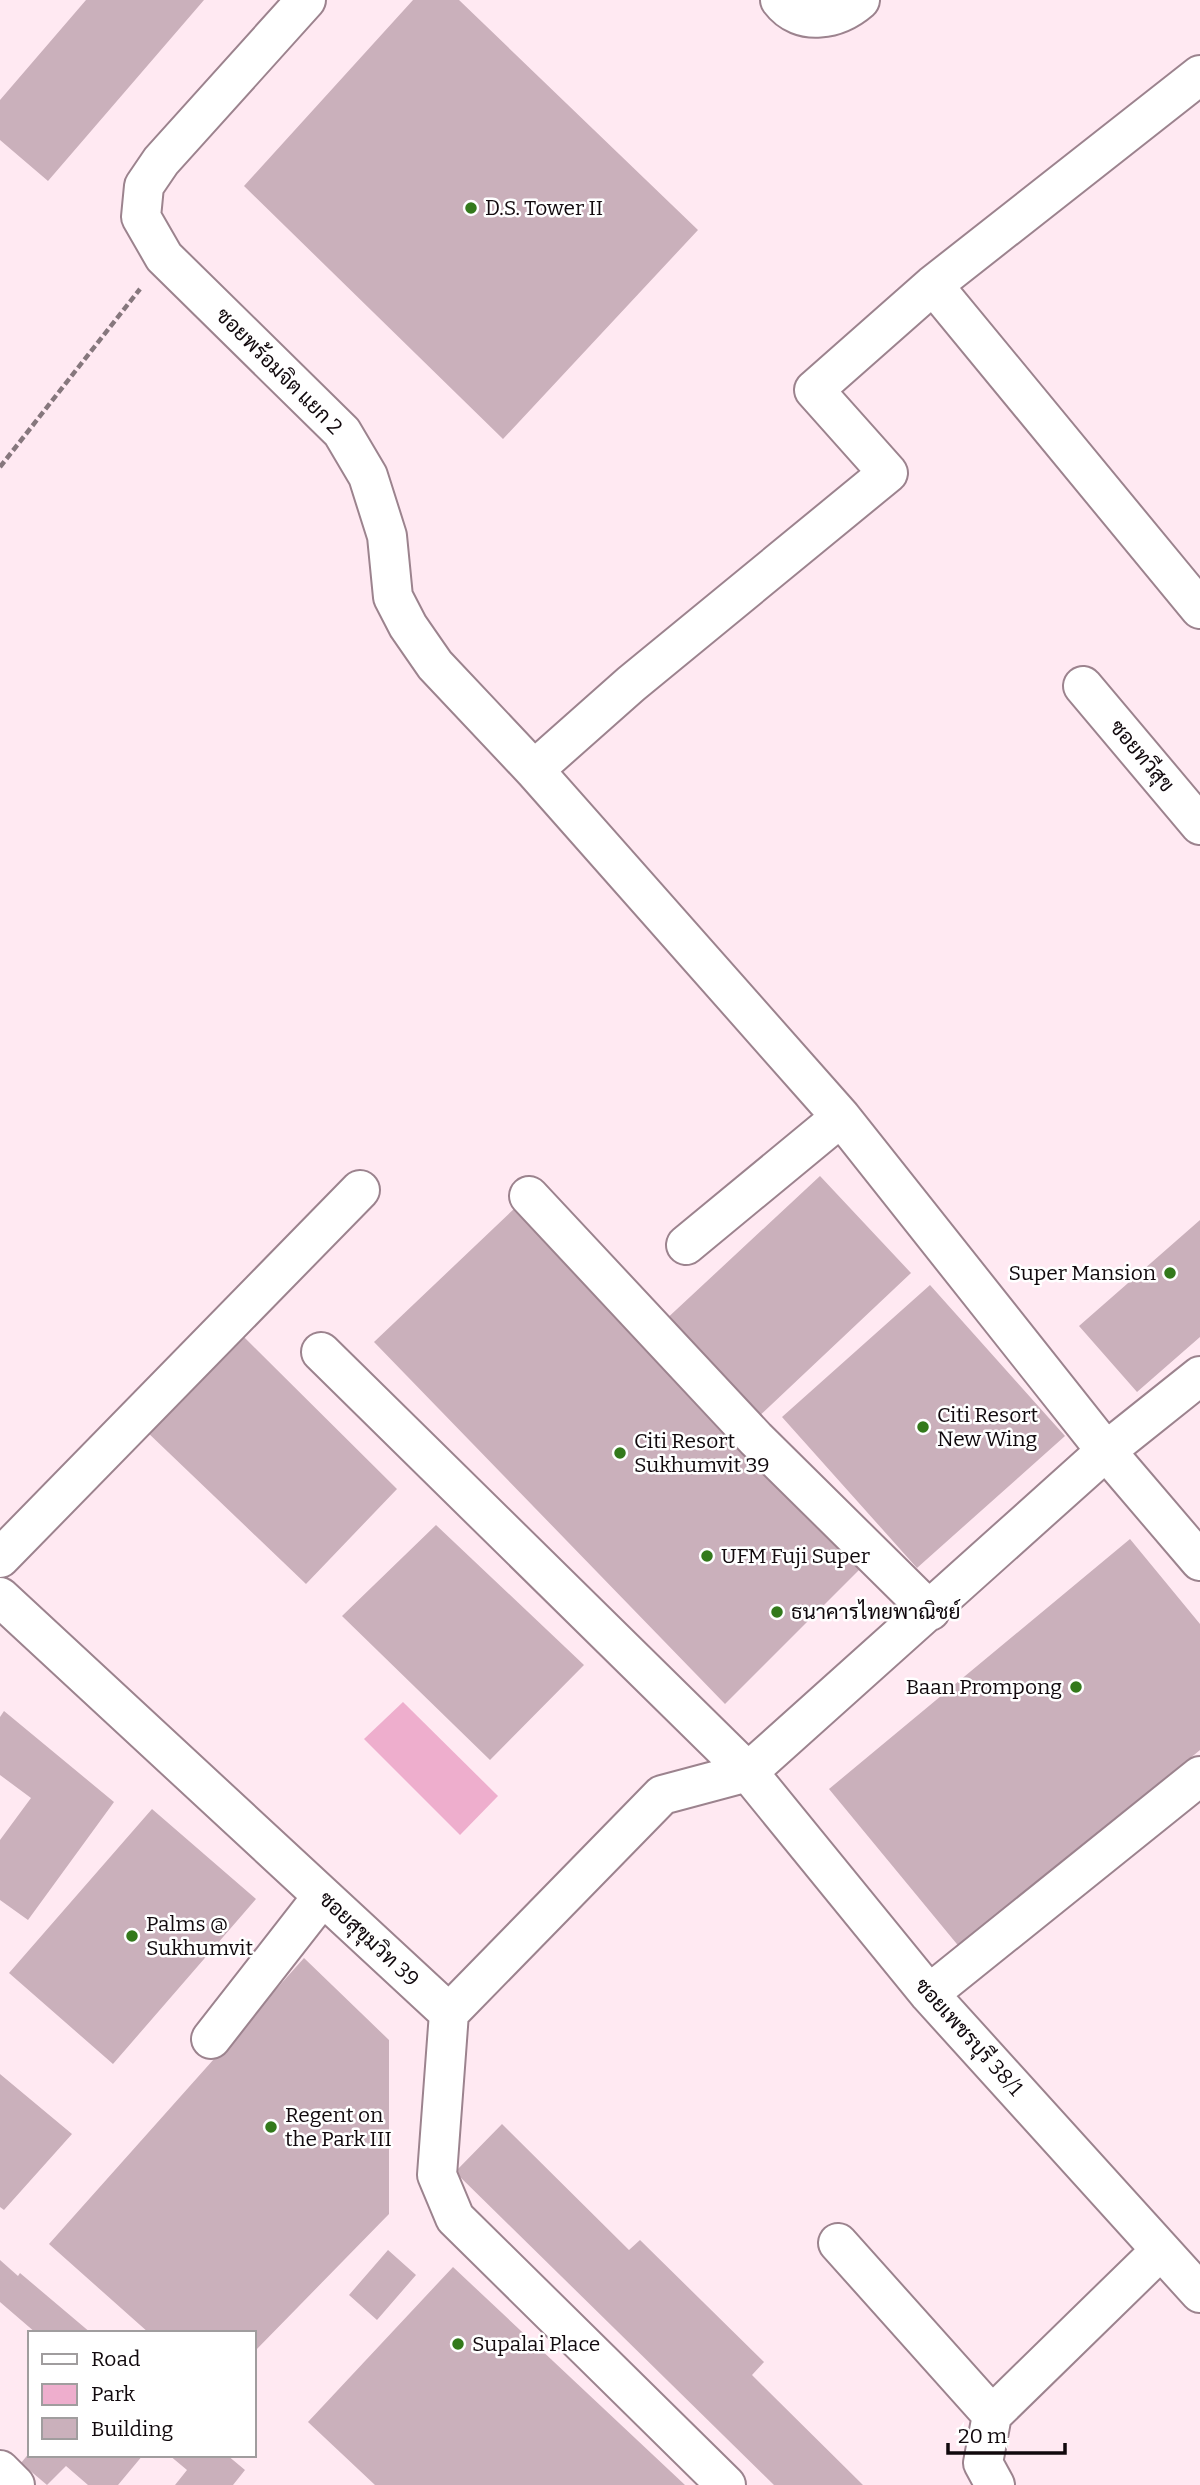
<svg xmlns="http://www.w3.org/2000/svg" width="1200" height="2485" font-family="Bitter,Sarabun,serif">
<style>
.green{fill:#eeaecd}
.building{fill:#cab0bb}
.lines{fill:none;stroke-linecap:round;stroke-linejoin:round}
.minor-casing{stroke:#9c838e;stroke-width:42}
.path{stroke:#86777d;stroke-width:4.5;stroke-dasharray:7 3.5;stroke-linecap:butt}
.minor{stroke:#fff;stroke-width:38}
.poi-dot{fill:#33791b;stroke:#fff;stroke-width:2.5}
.labels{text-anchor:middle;stroke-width:5;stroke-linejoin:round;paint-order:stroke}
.poi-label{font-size:21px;fill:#11090d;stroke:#fff;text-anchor:start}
.street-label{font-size:21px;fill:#11090d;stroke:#fff}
</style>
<rect width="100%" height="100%" fill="#ffe9f2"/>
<path class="green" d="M 403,1702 L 498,1796 L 460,1835 L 364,1739 Z"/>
<path class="building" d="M 86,0 L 204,0 L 48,181 L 0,140 L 0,100 Z
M 413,0 L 459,0 L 698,230 L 503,439 L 244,186 Z
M 820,1176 L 911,1273 L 754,1421 L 662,1323 Z
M 516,1207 L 866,1563 L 725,1704 L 374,1342 Z
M 1200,1220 L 1200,1337 L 1137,1392 L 1079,1326 Z
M 930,1285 L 1065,1436 L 917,1568 L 782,1417 Z
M 243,1336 L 397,1489 L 306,1584 L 145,1430 Z
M 436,1525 L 584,1665 L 490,1760 L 342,1616 Z
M 1130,1539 L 1200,1624 L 1200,1750 L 961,1949 L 829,1789 Z
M 4,1711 L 114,1802 L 28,1920 L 0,1900 L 0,1840 L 31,1798 L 0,1775 L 0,1717 Z
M 152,1809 L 256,1899 L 113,2064 L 9,1973 Z
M 304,1958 L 389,2040 L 389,2214 L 254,2352 L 254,2333 L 149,2333 L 49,2244 Z
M 0,2074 L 72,2134 L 4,2210 L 0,2207 Z
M 502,2124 L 629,2250 L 640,2240 L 764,2362 L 752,2375 L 863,2485 L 774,2485 L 455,2172 Z
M 388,2250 L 416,2275 L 377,2320 L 349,2295 Z
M 0,2260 L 18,2276 L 20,2273 L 91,2333 L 36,2333 L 0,2302 Z
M 453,2267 L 685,2485 L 375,2485 L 308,2422 Z
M 30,2452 L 30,2455 L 143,2455 L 118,2485 L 88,2485 L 66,2466 L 47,2485 L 21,2463 Z
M 169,2455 L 227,2455 L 245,2470 L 233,2485 L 175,2485 L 187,2470 Z"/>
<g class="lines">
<defs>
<path id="minor" d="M 306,0 L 161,161 L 144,186 L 141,217 L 164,257 L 342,432 L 368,476 L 387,536 L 393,597 L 408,626 L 435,665 L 534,770 L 841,1117 L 1106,1451 L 1200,1561
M 780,0 C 801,28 838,19 860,0
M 933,285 L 1200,609
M 1083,686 L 1200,825
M 534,770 L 631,684 L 888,473 L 814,390 L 933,285 L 1200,75
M 529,1196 L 756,1439 L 930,1611
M 686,1245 L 841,1117
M 321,1352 L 748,1772 L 929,1994 L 1200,2293
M 0,1558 L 360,1190
M 0,1597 L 449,2013 L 662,1795 L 748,1772 L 1106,1451 L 1200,1376
M 929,1994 L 1200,1776
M 449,2013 L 437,2175 L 455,2218 L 726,2485
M 211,2039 L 322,1897
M 838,2243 L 992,2415
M 0,2470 L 15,2485
M 995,2485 L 983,2463 L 992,2415 L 1161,2250"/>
</defs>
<use href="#minor" class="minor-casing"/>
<path class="path" d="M 0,467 L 140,289"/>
<use href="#minor" class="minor"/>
</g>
<g class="poi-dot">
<circle cx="471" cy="208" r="7"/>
<circle cx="1170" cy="1273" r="7"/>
<circle cx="923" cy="1427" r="7"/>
<circle cx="620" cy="1453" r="7"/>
<circle cx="707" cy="1556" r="7"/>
<circle cx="777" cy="1612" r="7"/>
<circle cx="1076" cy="1687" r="7"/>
<circle cx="132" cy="1936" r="7"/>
<circle cx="271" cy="2127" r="7"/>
<circle cx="458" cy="2344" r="7"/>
</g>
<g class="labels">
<g class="poi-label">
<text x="485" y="215">D.S. Tower II</text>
<text x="1156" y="1280" text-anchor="end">Super Mansion</text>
<text x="937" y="1422">Citi Resort<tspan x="937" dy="24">New Wing</tspan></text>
<text x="634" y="1448">Citi Resort<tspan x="634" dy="24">Sukhumvit 39</tspan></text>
<text x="721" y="1563">UFM Fuji Super</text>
<text x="791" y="1619">ธนาคารไทยพาณิชย์</text>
<text x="1062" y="1694" text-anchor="end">Baan Prompong</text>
<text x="146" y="1931">Palms @<tspan x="146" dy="24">Sukhumvit</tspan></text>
<text x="285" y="2122">Regent on<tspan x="285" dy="24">the Park III</tspan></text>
<text x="472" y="2351">Supalai Place</text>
</g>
<g class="street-label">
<text transform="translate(279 371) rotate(45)" y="7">ซอยพร้อมจิต แยก 2</text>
<text transform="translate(1142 756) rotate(50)" y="7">ซอยทวีสุข</text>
<text transform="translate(369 1939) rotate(43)" y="7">ซอยสุขุมวิท 39</text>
<text transform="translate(969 2037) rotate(48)" y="7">ซอยเพชรบุรี 38/1</text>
</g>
</g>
<rect x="28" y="2331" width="228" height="126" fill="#ffffff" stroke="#a09d9e" stroke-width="2"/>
<rect x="42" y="2354" width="35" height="10" fill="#ffffff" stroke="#a09d9e" stroke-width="2"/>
<text x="91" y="2366" font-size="21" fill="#11090d">Road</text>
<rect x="42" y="2384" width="35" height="21" fill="#eeaecd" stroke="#a09d9e" stroke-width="2"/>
<text x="91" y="2401" font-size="21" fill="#11090d">Park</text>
<rect x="42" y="2418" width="35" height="21" fill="#cab0bb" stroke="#a09d9e" stroke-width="2"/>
<text x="91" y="2436" font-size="21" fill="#11090d">Building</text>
<path d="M948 2443v10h117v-10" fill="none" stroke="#11090d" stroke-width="3.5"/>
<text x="958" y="2443" font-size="21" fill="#11090d" stroke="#ffffff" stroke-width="5" paint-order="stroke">20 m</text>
</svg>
